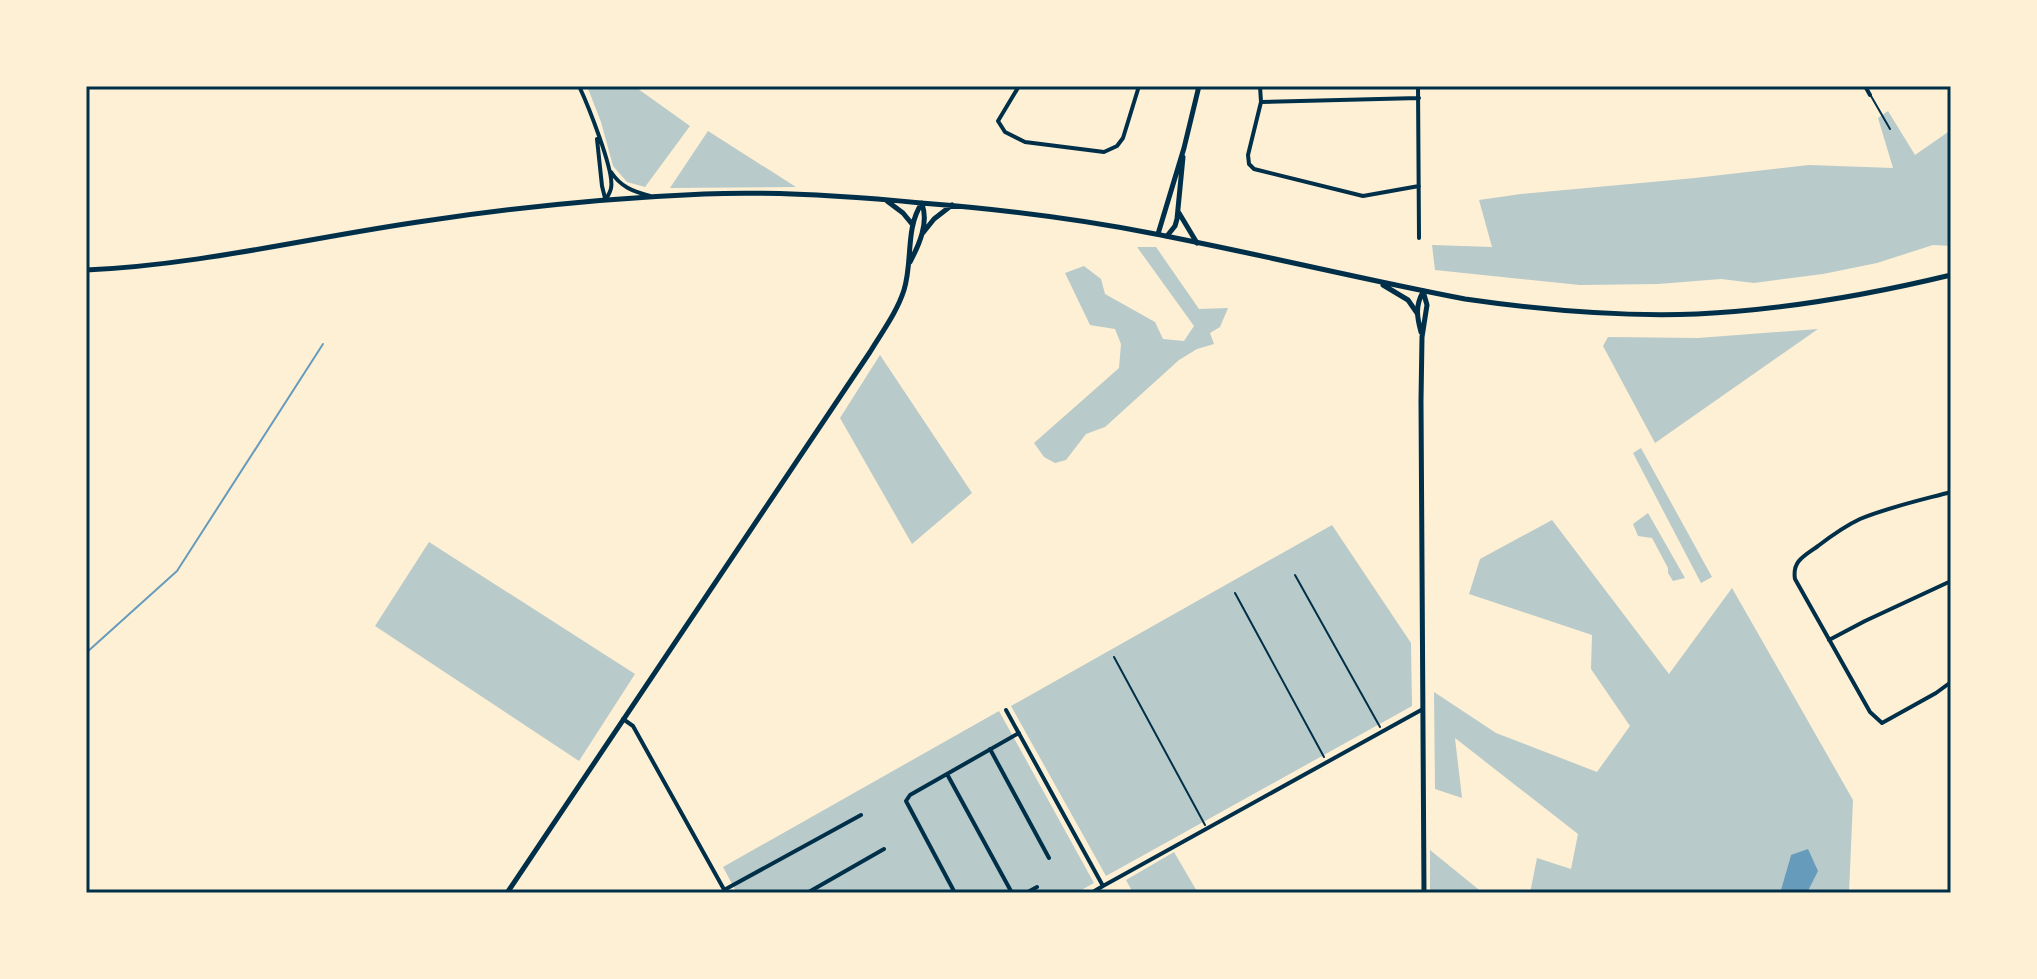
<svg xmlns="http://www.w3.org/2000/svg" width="2037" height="979" font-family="Manrope,sans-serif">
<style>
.green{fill:#b9caca}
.water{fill:#669bbc}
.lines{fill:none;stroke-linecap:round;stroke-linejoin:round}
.stream{stroke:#669bbc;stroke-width:2}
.path{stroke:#003049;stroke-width:2}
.service{stroke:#003049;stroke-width:2}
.minor{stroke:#003049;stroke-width:4}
.tertiary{stroke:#003049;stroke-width:5}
.secondary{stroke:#003049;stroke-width:5}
.neatline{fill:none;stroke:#003049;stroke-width:3}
</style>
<rect width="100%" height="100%" fill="#fdf0d5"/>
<path class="green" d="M 587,86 L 634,86 L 690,126 L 645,187 L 627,182 L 613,166 L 601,122 Z
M 1888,111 L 1915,155 L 1951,130 L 1951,246 L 1933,245 L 1877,263 L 1823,274 L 1754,283 L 1721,279 L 1658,284 L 1580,285 L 1435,270 L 1432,245 L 1492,247 L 1479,200 L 1521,194 L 1695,178 L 1809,165 L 1893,168 L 1878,118 Z
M 708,131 L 796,187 L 670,188 Z
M 1137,247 L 1156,247 L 1199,309 L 1228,308 L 1220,327 L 1210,333 L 1214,344 L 1197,349 L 1179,360 L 1105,427 L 1086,434 L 1066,460 L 1055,463 L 1044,457 L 1034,443 L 1119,368 L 1121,344 L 1115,329 L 1090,325 L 1065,273 L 1084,266 L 1101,279 L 1105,294 L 1155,322 L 1163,339 L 1184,341 L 1194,326 Z
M 1818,329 L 1655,443 L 1603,346 L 1608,337 L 1698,338 Z
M 880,355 L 972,493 L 912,544 L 840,418 Z
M 1641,448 L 1712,577 L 1701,583 L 1633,453 Z
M 1648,513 L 1685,578 L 1673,581 L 1668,573 L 1668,568 L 1652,538 L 1638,536 L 1633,524 Z
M 1552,520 L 1669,674 L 1732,588 L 1853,800 L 1849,893 L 1807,893 L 1817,871 L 1791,855 L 1780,893 L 1530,893 L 1537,858 L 1571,869 L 1578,834 L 1455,738 L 1462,798 L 1435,789 L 1434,692 L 1496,733 L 1597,772 L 1630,726 L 1591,669 L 1592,635 L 1469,594 L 1480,559 Z
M 1332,525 L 1411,643 L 1412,706 L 1106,876 L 1011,706 Z
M 429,542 L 635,674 L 579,761 L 375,626 Z
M 999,711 L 1094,883 L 1076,893 L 737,893 L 723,867 Z
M 1430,850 L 1483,893 L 1430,893 Z
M 1174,852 L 1198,893 L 1133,893 L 1126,880 Z"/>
<path class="water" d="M 1808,849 L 1818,871 L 1807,893 L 1780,893 L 1791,855 Z"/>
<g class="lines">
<path class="stream" d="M 86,653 L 177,571 L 323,344"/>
<path class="path" d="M 1295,575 L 1380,727
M 1235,593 L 1324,757
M 1114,657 L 1205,825"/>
<path class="service" d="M 1871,96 L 1890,129"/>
<path class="minor" d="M 579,86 C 587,103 615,172 611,188 C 611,190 607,198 606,199
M 1019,86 L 998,121 L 1005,132 L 1025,142 L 1104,152 L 1117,146 L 1123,138 L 1139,86
M 1260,86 L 1261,102 L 1248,155 L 1249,164 L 1254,169 L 1363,196 L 1419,186
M 1418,86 L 1419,238
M 1865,86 L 1870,95
M 1261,102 L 1419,98
M 597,139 L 602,186 L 605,198
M 611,172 C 621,187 632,191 650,196
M 1951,492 C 1921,500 1889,507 1860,519 C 1845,526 1831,536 1818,546 C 1804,556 1792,561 1795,579 L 1870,712 L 1882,723 L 1936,693 L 1951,682
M 1829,640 L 1865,621 L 1951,581
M 1006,710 L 1103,886 L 1091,893
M 623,719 L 633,726 L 726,893
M 990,749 L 1049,858
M 947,774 L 1012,893
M 1103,886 L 1423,709
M 724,890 L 861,815
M 807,893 L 884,849
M 955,893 L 906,801 L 910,795 L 1019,733
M 1026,893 L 1037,887"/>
<path class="tertiary" d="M 1179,213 L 1197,243
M 1158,234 L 1184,148 L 1199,86
M 1167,236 L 1175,226 L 1177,219 L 1183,157
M 1423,291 L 1427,305 L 1422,337 L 1421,401 L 1424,893
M 1421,332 C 1417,317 1415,306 1423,292"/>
<path class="secondary" d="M 887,201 L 903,213 L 912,224
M 922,234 L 934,219 L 952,205
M 910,262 C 919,245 929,223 922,204
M 86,270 C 201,265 312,237 425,221 C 518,207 611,198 704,194 C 776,191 849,196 921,203 C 998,209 1074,218 1150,233 C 1255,253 1360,279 1465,299 C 1541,310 1620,317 1697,314 C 1783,310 1868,295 1951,275
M 1383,285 L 1408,300 L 1417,313
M 507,893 L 870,352 C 882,332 897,312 904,290 C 913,261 905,228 922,203"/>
</g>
<rect width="2037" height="979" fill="none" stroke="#fdf0d5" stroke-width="176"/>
<rect x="88" y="88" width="1861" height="803" class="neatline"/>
</svg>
